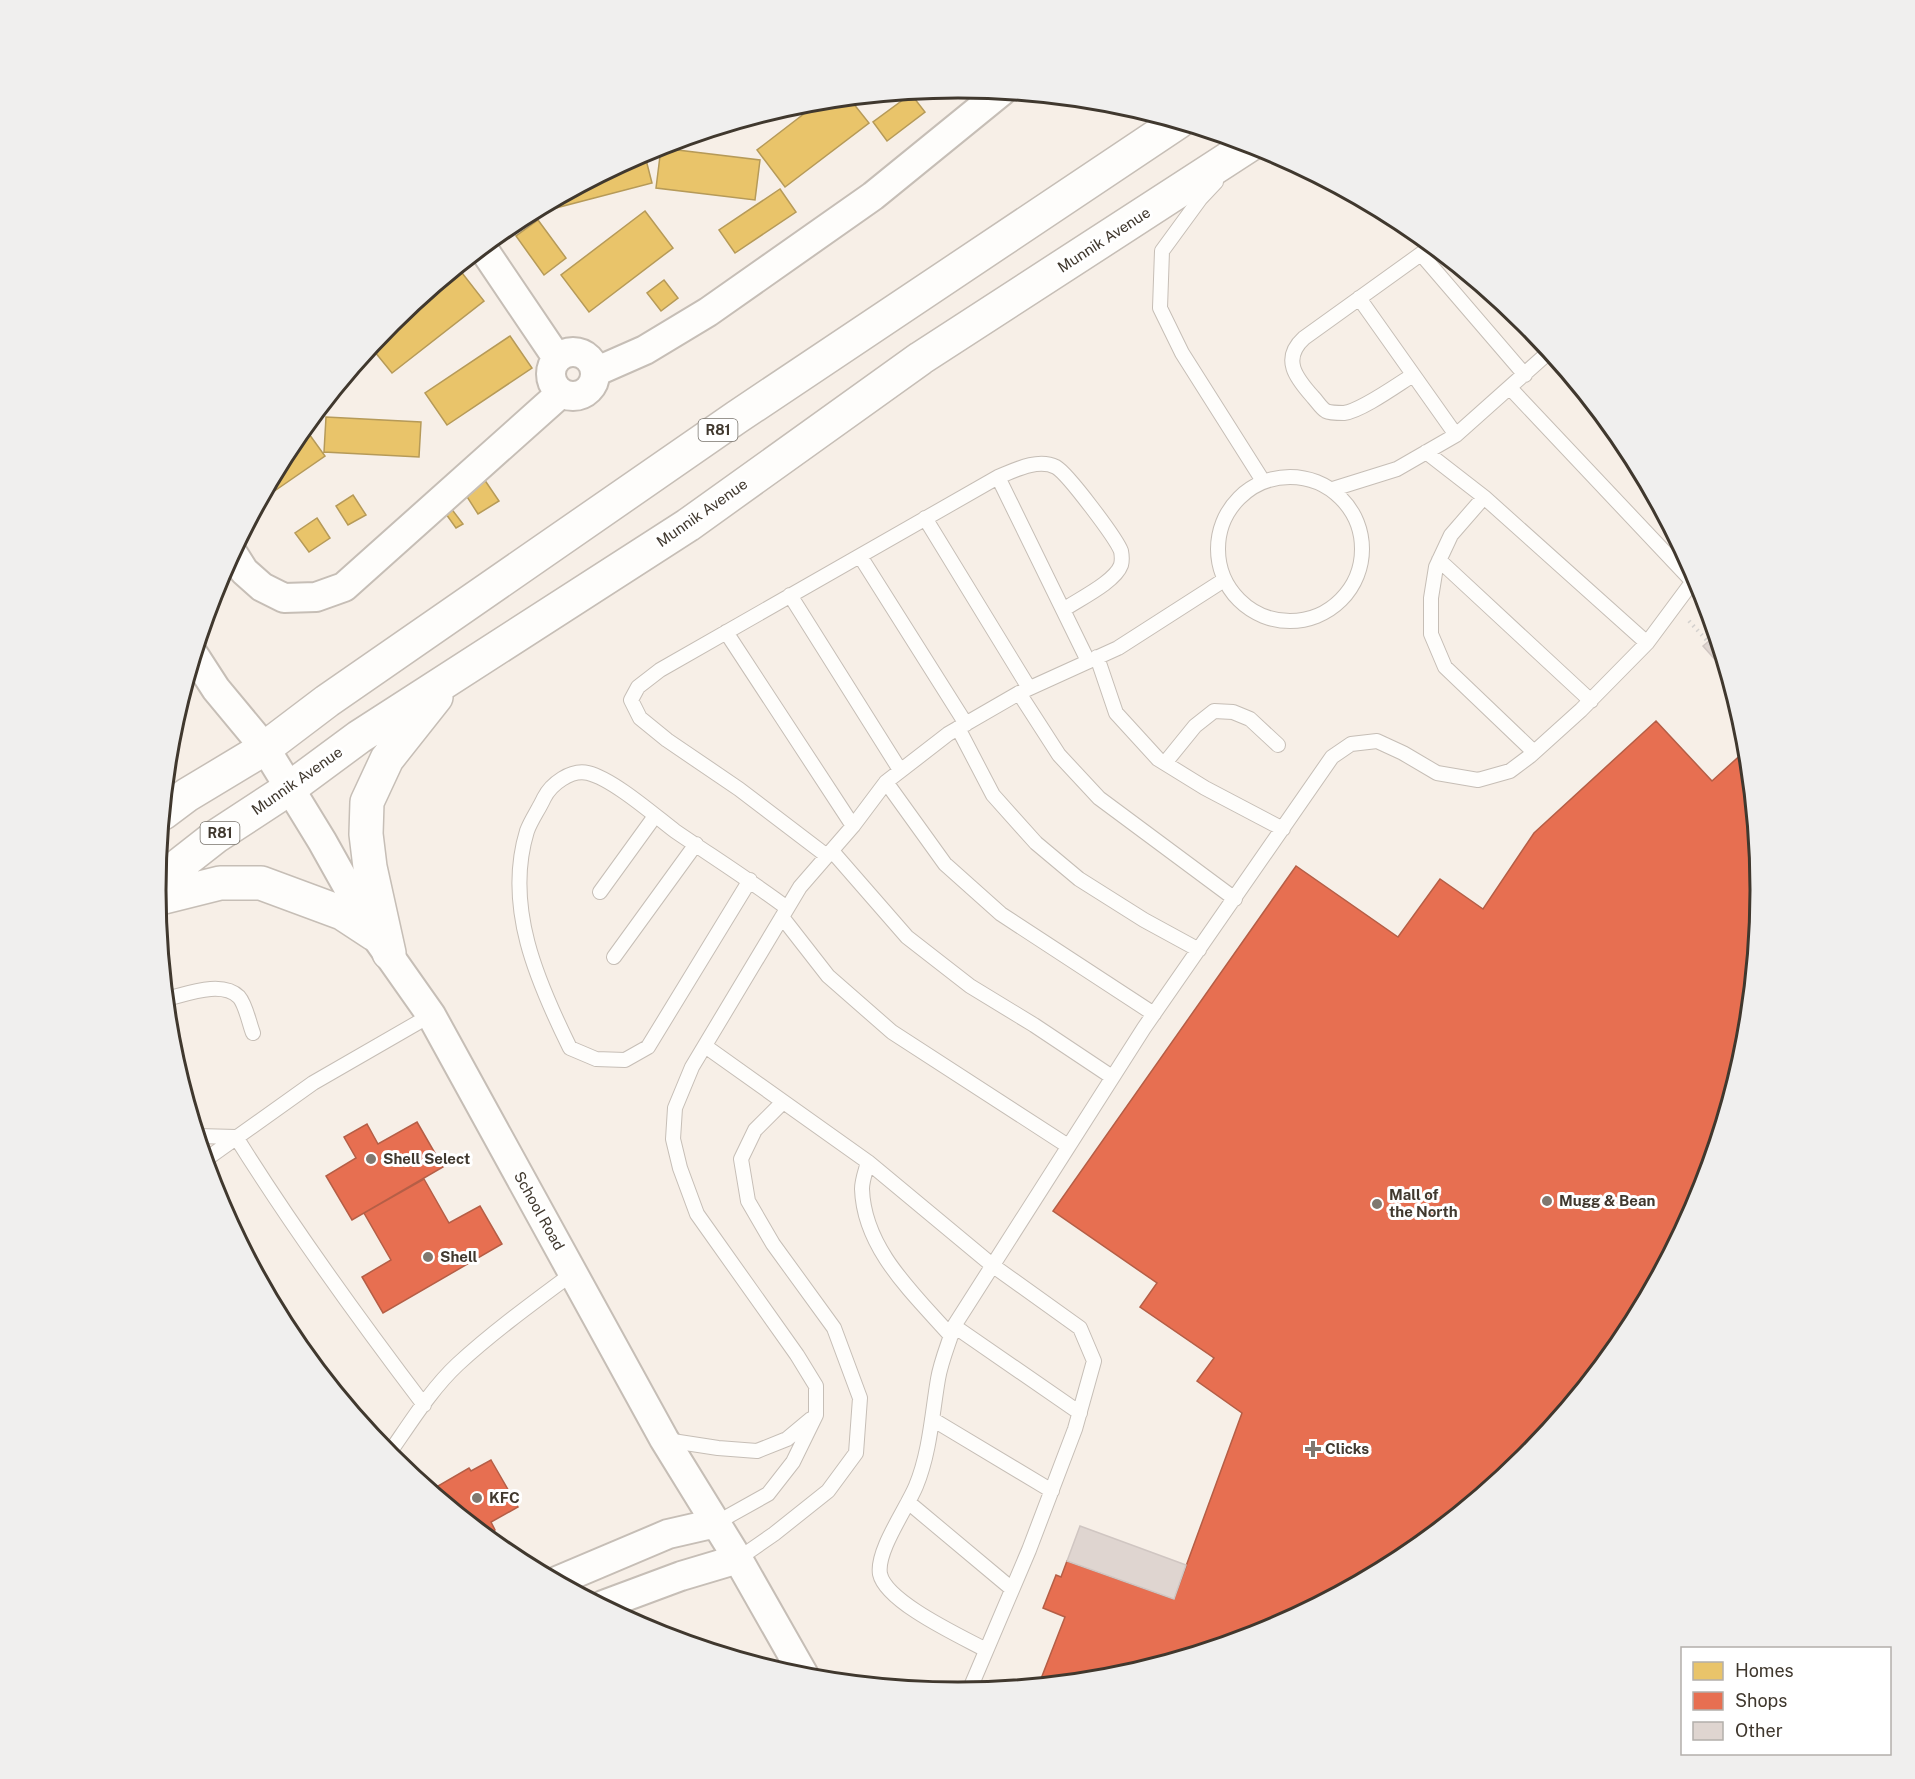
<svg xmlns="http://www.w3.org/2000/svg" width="1915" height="1779" font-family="'Public Sans',sans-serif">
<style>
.homes{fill:#e9c46a;stroke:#b69a58;stroke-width:1.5}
.shops{fill:#e76f51;stroke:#b55e46;stroke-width:1.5}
.building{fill:#dfd5d0;stroke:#d0c6c2;stroke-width:1.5}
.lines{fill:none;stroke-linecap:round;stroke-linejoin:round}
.lane-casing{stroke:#c6beb6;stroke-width:16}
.street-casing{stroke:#c6beb6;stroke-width:32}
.primary-casing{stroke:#c6beb6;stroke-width:36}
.path{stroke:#d4d1ce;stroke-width:4;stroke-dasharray:1.5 4.5;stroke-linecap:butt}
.lane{stroke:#fefdfb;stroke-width:14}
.street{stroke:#fefdfb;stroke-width:28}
.primary{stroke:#fefdfb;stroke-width:33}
.poi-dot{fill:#80786f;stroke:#fff;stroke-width:2}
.labels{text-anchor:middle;stroke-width:6;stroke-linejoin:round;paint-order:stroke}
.shield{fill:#fff;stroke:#79746d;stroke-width:1.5}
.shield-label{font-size:14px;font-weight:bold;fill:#40382e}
.street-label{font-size:15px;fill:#40382e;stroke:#fff}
.poi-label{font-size:15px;font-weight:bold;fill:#40382e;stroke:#fff;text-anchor:start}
.rim{fill:none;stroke:#40382e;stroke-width:3}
</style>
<rect width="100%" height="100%" fill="#f7efe7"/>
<path class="homes" d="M 911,94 L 925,112 L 887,141 L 873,122 Z
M 849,98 L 869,123 L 785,187 L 757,150 L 822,100 Z
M 661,148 L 760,160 L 755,200 L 656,188 Z
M 644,152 L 652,183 L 552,209 L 551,201 Z
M 780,189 L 796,212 L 735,253 L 719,230 Z
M 645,211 L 673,248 L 589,312 L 561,275 Z
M 538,220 L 566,258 L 544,275 L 516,236 Z
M 459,269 L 484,301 L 392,373 L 370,346 L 388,325 Z
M 664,280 L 678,298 L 661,311 L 647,293 Z
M 510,336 L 532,368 L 447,425 L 425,393 Z
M 326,417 L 421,422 L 419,457 L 324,452 Z
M 304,427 L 325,456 L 260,501 L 290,443 Z
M 484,479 L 499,501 L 478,514 L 464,492 Z
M 353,495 L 366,515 L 348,525 L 336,506 Z
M 447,503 L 463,524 L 456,528 L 441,507 Z
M 317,518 L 330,538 L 309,552 L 295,533 Z"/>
<path class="shops" d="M 1656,721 L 1712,781 L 1746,750 L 1760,890 L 1745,1046 L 1699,1197 L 1625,1336 L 1525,1457 L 1403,1557 L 1264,1631 L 1114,1677 L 1039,1684 L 1065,1617 L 1043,1608 L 1056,1575 L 1061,1577 L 1067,1561 L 1174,1599 L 1242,1413 L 1197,1381 L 1214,1358 L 1140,1307 L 1157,1283 L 1053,1211 L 1296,866 L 1398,937 L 1440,879 L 1483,909 L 1534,833 Z
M 417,1122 L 443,1167 L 352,1220 L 326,1176 L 356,1158 L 344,1137 L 367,1124 L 378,1144 Z
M 424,1179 L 449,1223 L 480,1206 L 502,1244 L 383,1313 L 362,1277 L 391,1260 L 364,1213 Z
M 491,1460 L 518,1507 L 491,1522 L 495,1530 L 485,1535 L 431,1490 L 469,1468 L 471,1471 Z"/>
<path class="building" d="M 1715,636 L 1726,672 L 1703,646 Z
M 1080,1526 L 1186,1565 L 1174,1599 L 1067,1561 Z"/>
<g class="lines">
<defs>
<path id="lane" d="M 1216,182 L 1200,199 L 1162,251 L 1160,308 L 1182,353 L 1263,481
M 1421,254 L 1525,375
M 1359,298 L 1456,435
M 1413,375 C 1397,385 1361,411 1344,413 C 1339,413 1330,413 1326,411 C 1321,408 1317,401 1313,397 C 1296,378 1281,359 1304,338 L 1432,246
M 1510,388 L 1693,582
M 1426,452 L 1484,497 L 1647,643
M1218 549a72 72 0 1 1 144 0a72 72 0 1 1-144 0Z
M 998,477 L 1088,661
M 1333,489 L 1397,469 L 1456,435 L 1549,352
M 1484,497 L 1451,535 L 1436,567 L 1431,598 L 1431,634 L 1445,667 L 1534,752
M 925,518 L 1029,688
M 860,556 L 966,724
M 1439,560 L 1591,701
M 790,595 L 900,770
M 726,632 L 853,826
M 1097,657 L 1116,713 L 1158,759 L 1205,788 L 1283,829
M 1019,693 L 1059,755 L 1099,798 L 1235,899
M 958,728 L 993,795 L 1036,843 L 1079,879 L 1144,920 L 1199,950
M 1165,763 L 1195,726 L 1214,711 L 1233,712 L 1250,719 L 1278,745
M 886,782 L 945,864 L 1001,914 L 1154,1014
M 832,851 L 907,937 L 970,986 L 1034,1025 L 1112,1077
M 827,856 L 739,789 L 667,740 L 640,718 L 631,700 L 638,687 L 660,670 L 998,477 C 1015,470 1038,458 1056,467 C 1068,474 1116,538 1121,551 C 1122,556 1122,561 1121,565 C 1115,582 1079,599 1063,610
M 750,880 L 648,1047 L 625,1060 L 596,1059 L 570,1048 C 537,981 504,906 527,831 C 531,820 539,809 544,798 C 551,784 571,769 588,773 C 613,779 654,815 675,831 C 713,857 751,881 787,908
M 600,892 L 655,816
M 782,917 L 828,976 L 892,1032 L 1068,1146
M 614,957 L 696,844
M 166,999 C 187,994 222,980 239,997 C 246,1005 249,1023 253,1033
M 705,1046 L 868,1162 L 992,1265 L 1080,1328 L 1094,1361 L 1075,1429 L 1029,1550 L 969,1691
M 198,1136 L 236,1137 C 294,1230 358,1318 424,1405
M 205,1160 L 313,1083 L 431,1015
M 868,1162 C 866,1170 862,1180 862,1189 C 864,1249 913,1293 951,1336
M 954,1326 L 1080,1413
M 932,1419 L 1052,1491
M 666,1440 L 718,1448 L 757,1451 L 787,1439 L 811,1419
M 388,1455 C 409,1425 431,1389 458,1364 C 494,1331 534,1302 573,1273
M 908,1502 L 1012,1589
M 716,1523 L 768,1494 L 793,1462 L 816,1415 L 816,1386 L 797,1355 L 697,1214 L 680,1168 L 673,1139 L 675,1108 L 692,1067 L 800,887 L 853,826 L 886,782 L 948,734 L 1019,693 L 1118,648 L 1224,580
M 738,1559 L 774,1534 L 828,1491 L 856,1453 L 860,1398 L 834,1328 L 773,1244 L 748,1201 L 741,1159 L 755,1130 L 783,1102
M 986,1650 C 960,1636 886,1602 880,1574 C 876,1551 907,1508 916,1486 C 930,1452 932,1414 938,1379 C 941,1361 949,1343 954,1326 L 1144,1028 L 1332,757 L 1351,744 L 1377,741 L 1403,753 L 1437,773 L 1478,780 L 1510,771 L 1530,756 L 1581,710 L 1647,643 L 1696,577"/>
<path id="street" d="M 482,247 L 557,358
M551 374a22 22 0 1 1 44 0a22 22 0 1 1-44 0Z
M 595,372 L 645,350 L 708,312 L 873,196 L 1002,91
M 232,552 L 244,571 L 262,587 L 284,598 L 316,597 L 344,587 L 561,393
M 194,655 L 216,689 L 265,748 L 322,841 L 374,934 L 431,1015 L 664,1439 L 738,1559 L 805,1677
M 557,1581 L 668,1534 L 716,1523
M 603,1605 L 681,1576 L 738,1559"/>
<path id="primary" d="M 163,813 L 187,795 L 265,748 L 327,701 L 737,417 L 1178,122
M 155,884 L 215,837 L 290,788 L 359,737 L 688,525 L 921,358 L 1251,144
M 156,899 L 220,883 L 261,883 L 342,913 L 374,934
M 389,953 L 370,867 L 366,834 L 367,802 L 387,759 L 436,697"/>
</defs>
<use href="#lane" class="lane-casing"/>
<use href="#street" class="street-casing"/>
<use href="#primary" class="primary-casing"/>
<path class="path" d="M 1689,621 L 1721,656"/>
<use href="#lane" class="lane"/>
<use href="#street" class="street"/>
<use href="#primary" class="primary"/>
</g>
<g class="poi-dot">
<circle cx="371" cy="1159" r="6"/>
<circle cx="1547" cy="1201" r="6"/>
<circle cx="1377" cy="1204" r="6"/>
<circle cx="428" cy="1257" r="6"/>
<path d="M1310 1440h6v6h6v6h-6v6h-6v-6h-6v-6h6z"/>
<circle cx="477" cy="1498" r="6"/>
</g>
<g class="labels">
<g class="shield">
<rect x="698.5" y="419" width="39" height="22" rx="4.5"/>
<rect x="200.5" y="822" width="39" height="22" rx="4.5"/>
</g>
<g class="shield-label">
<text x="718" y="435">R81</text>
<text x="220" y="838">R81</text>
</g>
<g class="street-label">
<text transform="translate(1104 240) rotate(-33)" y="5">Munnik Avenue</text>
<text transform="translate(702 513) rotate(-35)" y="5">Munnik Avenue</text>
<text transform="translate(297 781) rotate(-35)" y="5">Munnik Avenue</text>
<text transform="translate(539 1211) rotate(61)" y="5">School Road</text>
</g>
<g class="poi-label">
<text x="383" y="1164">Shell Select</text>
<text x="1389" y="1200">Mall of<tspan x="1389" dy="17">the North</tspan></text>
<text x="1559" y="1206">Mugg &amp; Bean</text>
<text x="440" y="1262">Shell</text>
<text x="1325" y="1454">Clicks</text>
<text x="489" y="1503">KFC</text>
</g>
</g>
<path d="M0 0H1915V1779H0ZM166 890a792 792 0 1 1 1584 0a792 792 0 1 1-1584 0Z" fill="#f0efee" fill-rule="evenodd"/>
<path class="rim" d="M166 890a792 792 0 1 1 1584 0a792 792 0 1 1-1584 0Z"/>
<rect x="1681" y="1647" width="210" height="108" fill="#ffffff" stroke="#b3afab" stroke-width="1.5"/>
<rect x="1693" y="1662" width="30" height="18" fill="#e9c46a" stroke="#b3afab" stroke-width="1.5"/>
<text x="1735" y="1677" font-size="18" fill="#40382e">Homes</text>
<rect x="1693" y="1692" width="30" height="18" fill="#e76f51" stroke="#b3afab" stroke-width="1.5"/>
<text x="1735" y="1707" font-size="18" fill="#40382e">Shops</text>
<rect x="1693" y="1722" width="30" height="18" fill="#dfd5d0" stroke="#b3afab" stroke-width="1.5"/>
<text x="1735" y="1737" font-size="18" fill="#40382e">Other</text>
</svg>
